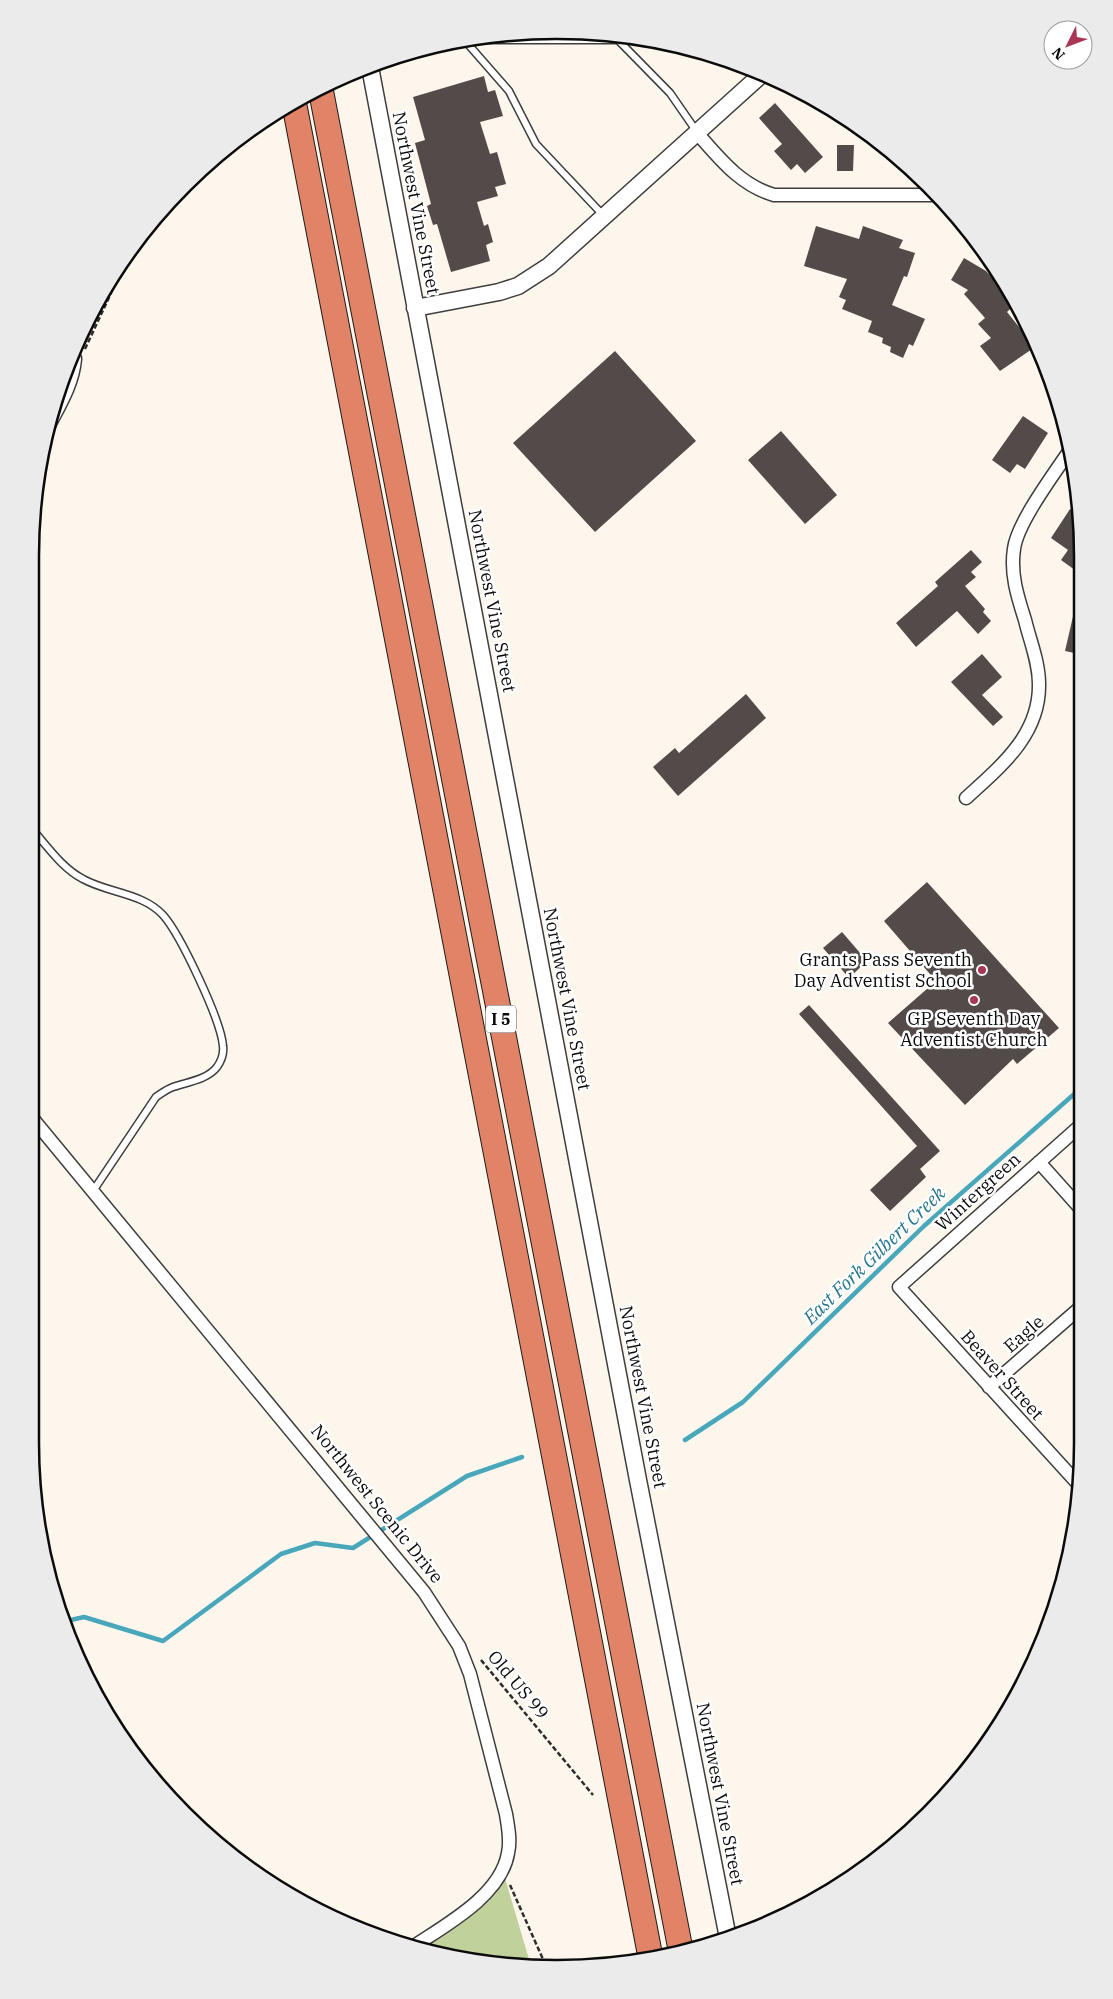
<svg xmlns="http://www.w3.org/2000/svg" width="1113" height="1999" font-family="'IBM Plex Serif',serif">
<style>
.forest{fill:#c0d19c}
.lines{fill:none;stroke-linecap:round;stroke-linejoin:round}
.stream{stroke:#48a7bb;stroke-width:4.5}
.building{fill:#534b49}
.service-casing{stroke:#3e3e3e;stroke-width:9}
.minor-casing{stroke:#3e3e3e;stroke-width:15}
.tertiary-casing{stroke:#3e3e3e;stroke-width:19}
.motorway-casing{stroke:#1c1c1c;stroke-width:26}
.path{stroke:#2d2d2d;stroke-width:2.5;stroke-dasharray:5 2.5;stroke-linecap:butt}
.service{stroke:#fff;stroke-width:6}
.minor{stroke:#fff;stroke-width:12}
.tertiary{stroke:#fff;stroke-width:16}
.motorway{stroke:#e18366;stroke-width:24}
.poi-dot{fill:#a93655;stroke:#fff;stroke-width:2}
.labels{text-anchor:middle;stroke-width:5;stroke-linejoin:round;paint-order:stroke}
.shield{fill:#fff;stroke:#545454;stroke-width:1}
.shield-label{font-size:16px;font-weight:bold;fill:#0b0b0b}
.street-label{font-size:18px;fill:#0b0b0b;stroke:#fff}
.poi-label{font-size:18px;fill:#0b0b0b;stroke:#fff;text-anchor:end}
.water-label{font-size:19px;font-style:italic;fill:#26768c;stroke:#fff}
.rim{fill:none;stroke:#0b0b0b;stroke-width:2.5}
</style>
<rect width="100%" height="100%" fill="#fdf6ec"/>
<path class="forest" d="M 502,1868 L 531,1966 L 488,1965 L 419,1950 Z"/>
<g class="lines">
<path class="stream" d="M 685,1440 L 743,1402 L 924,1226 L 1081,1088
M 62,1622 L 84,1617 L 163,1641 L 281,1554 L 315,1543 L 353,1548 L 467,1476 L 522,1457"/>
</g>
<path class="building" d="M 484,76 L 488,92 L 495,90 L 503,116 L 480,122 L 490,154 L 497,152 L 506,184 L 495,187 L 498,196 L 477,202 L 484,226 L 488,224 L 493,242 L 486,245 L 490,261 L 451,272 L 437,224 L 433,225 L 427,206 L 431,204 L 415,143 L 425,140 L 413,97 Z
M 775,103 L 823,157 L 805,173 L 797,164 L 791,170 L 774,151 L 782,144 L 759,118 Z
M 837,145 L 854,145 L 853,171 L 837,171 Z
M 816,226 L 859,239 L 863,226 L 903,240 L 899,248 L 915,253 L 907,277 L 904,276 L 892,305 L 925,319 L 913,346 L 909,344 L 903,358 L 890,352 L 891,347 L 882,343 L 883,338 L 868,332 L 872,321 L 842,309 L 846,300 L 839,297 L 847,279 L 804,266 Z
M 964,258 L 986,271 L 1013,302 L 1014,305 L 1007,312 L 1035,347 L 1000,371 L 980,346 L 991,338 L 978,324 L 985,318 L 964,294 L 968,290 L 951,280 Z
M 615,351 L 696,441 L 595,532 L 513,443 Z
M 1023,416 L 1048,433 L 1025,469 L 1017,464 L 1010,473 L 992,460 Z
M 781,431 L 837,495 L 805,524 L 748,460 Z
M 1070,509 L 1079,514 L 1079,573 L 1061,560 L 1068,550 L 1051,538 Z
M 971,550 L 982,562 L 971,572 L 976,577 L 965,586 L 985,609 L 983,612 L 991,621 L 978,634 L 957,611 L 916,647 L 896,623 L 938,586 L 935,582 Z
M 1074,612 L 1079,612 L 1079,654 L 1065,651 Z
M 982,654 L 1002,677 L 982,695 L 1003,717 L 993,726 L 951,682 Z
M 746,694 L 766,718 L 678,796 L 653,767 L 675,748 L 679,753 Z
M 927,882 L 1059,1028 L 1017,1064 L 1013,1059 L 965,1105 L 888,1023 L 936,981 L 884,921 Z
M 842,932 L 867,961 L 849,978 L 823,948 Z
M 809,1005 L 940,1151 L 920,1169 L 926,1177 L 890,1211 L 870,1190 L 917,1146 L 799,1014 Z"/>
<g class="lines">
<defs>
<path id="service" d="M 467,43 L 509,91 L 536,144 L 603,215
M 403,54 L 482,40 L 618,40 L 670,93 L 697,132
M 32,829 C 48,847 62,868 83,879 C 108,893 143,893 163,915 C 180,934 221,1020 223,1046 C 224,1054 222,1060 217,1067 C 207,1080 187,1082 173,1087 C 167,1089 162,1093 156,1097 L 93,1191"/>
<path id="minor" d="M 697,133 C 720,159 740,185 774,195 L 938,195
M 966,798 C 1001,766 1040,735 1039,684 C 1039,662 1030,641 1025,620 C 1018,598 1010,574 1014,549 C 1017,523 1054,474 1070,450
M 33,1119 L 424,1592 L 459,1646 L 470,1674 L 506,1814 C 508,1827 511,1840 508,1853 C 501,1896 444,1926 411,1948
M 1039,1162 L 1081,1209
M 989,1387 L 1081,1307
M 1080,1486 L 899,1287 L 1081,1125"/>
<path id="tertiary" d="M 370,67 L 638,1480 L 728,1938
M 415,308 L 499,292 L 518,286 L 549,266 L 762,74
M 47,425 C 58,404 71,383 73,359"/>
<path id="motorway" d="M 320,86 L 681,1952
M 294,103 L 651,1960"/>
</defs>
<use href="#service" class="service-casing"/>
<use href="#minor" class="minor-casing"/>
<use href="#tertiary" class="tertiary-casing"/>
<use href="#motorway" class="motorway-casing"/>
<path class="path" d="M 85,349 L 131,250
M 481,1660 L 593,1795
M 510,1885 L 546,1966"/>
<use href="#service" class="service"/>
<use href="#minor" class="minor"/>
<use href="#tertiary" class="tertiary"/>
<use href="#motorway" class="motorway"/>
</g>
<g class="poi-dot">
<circle cx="982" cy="970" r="5"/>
<circle cx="974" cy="1000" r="5"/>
</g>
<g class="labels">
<rect class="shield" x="486" y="1005.5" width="30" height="27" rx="4"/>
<g class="shield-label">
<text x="501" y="1025">I 5</text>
</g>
<g class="street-label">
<text transform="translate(416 203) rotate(79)" y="6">Northwest Vine Street</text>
<text transform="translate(492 601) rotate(79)" y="6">Northwest Vine Street</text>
<text transform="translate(567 999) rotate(79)" y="6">Northwest Vine Street</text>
<text transform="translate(978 1192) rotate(-42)" y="6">Wintergreen</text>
<text transform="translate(1024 1334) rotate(-41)" y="6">Eagle</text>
<text transform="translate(1002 1375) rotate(48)" y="6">Beaver Street</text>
<text transform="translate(643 1397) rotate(79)" y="6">Northwest Vine Street</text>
<text transform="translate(377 1504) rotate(51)" y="6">Northwest Scenic Drive</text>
<text transform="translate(518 1685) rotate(50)" y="6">Old US 99</text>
<text transform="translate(720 1794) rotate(79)" y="6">Northwest Vine Street</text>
</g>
<g class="poi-label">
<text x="972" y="966">Grants Pass Seventh<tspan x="972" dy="21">Day Adventist School</tspan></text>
<text x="974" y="1025" text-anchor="middle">GP Seventh Day<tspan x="974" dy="21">Adventist Church</tspan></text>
</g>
<g class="water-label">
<text transform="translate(874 1255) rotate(-44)" y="7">East Fork Gilbert Creek</text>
</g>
</g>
<path d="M0 0H1113V1999H0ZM556 39H557A517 517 0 0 1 1074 556V1443A517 517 0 0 1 557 1960H556A517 517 0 0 1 39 1443V556A517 517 0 0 1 556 39Z" fill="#ebebeb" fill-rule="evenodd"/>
<path class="rim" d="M556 39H557A517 517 0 0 1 1074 556V1443A517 517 0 0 1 557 1960H556A517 517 0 0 1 39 1443V556A517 517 0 0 1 556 39Z"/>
<g transform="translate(1068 45) rotate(228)"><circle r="24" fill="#ffffff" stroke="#9d9d9d"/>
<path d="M0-4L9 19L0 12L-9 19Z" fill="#a93655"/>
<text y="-8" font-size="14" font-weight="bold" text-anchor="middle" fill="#0b0b0b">N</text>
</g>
</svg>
